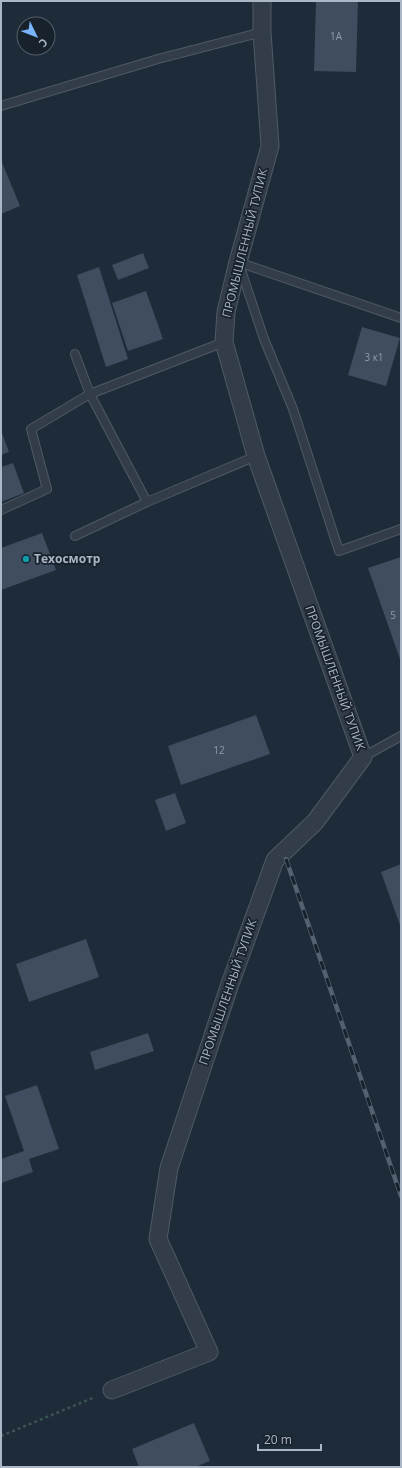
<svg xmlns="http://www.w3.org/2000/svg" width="402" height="1468" font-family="'Open Sans',sans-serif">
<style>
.building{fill:#3f4d5e}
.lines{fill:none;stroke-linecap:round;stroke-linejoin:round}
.lane-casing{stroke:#4f5a67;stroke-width:10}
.street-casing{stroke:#4f5a67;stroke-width:19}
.path{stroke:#3b5454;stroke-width:2.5;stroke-dasharray:3 3;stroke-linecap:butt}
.lane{stroke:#323d49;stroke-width:8}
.street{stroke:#323d49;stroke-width:17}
.rail-casing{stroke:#536171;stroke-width:4.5}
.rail{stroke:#18222d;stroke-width:3;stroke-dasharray:9;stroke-linecap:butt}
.culture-dot{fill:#0f9aa8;stroke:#18222d;stroke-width:1.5}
.labels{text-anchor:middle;stroke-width:3.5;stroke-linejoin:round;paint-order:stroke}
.number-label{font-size:10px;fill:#919cac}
.street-label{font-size:12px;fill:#acb7c6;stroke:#18222d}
.poi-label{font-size:12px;font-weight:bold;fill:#acb7c6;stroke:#18222d;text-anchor:start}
</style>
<rect width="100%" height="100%" fill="#1e2b39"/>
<path class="building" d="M 316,1 L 358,1 L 356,72 L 314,71 Z
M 1,160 L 20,206 L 1,214 Z
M 143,253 L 149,268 L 118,280 L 112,265 Z
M 99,267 L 128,359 L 106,367 L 77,275 Z
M 146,291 L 163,339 L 128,351 L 112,303 Z
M 362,327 L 400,338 L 386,386 L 348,375 Z
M 1,430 L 9,452 L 1,455 Z
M 13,463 L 24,493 L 1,502 L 1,467 Z
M 42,533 L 56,570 L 1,590 L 1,548 Z
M 401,557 L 401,662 L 368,568 Z
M 256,715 L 270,754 L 181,785 L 168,746 Z
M 175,793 L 186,823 L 166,831 L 155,800 Z
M 401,864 L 401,928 L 381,872 Z
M 86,939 L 99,977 L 29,1002 L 16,964 Z
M 148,1033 L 154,1051 L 95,1070 L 90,1052 Z
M 37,1085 L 59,1149 L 29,1159 L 33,1172 L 1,1183 L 1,1159 L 24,1151 L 5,1096 Z
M 194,1423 L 210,1461 L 195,1467 L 139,1467 L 132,1449 Z"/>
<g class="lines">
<defs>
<path id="lane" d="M 1,106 L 158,59 L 262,32
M 238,262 L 401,318
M 240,267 L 264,339 L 293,409 L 339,551 L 401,529
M 75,354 L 90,394 L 224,342
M 147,502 L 256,456
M 1,510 L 47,489 L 31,429 L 90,394 L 147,502 L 75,536
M 363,757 L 401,736"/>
<path id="street" d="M 112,1390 L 209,1352 L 158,1239 L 169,1168 L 230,984 L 275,860 L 315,822 L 363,757 L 256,456 L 224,342 L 226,312 L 238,262 L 270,146 L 262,32 L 262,1"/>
</defs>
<use href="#lane" class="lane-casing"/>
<use href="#street" class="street-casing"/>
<path class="path" d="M 1,1436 L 95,1397"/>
<use href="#lane" class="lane"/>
<use href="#street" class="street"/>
<defs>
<path id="rail" d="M 286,859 L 401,1196"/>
</defs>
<use href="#rail" class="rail-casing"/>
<use href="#rail" class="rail"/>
</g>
<circle class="culture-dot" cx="26" cy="559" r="4"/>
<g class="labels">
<g class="number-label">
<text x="336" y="40">1А</text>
<text x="374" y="361">3 к1</text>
<text x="393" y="619">5</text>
<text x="219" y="754">12</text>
</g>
<g class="street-label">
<text transform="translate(245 243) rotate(-76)" y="4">ПРОМЫШЛЕННЫЙ ТУПИК</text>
<text transform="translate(335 678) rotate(70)" y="4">ПРОМЫШЛЕННЫЙ ТУПИК</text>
<text transform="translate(228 992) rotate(-71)" y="4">ПРОМЫШЛЕННЫЙ ТУПИК</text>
</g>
<g class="poi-label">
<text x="34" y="563">Техосмотр</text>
</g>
</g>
<rect width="402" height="1468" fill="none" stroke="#acb7c6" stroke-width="4"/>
<g transform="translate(36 36) rotate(133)"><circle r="19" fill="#18222d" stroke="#535e6a"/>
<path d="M0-3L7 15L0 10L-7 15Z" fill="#78b4ff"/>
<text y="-6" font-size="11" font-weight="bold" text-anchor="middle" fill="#acb7c6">С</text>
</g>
<path d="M258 1444v6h63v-6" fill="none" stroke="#acb7c6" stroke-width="2"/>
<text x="264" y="1444" font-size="12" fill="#acb7c6" stroke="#18222d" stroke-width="3" paint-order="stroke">20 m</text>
</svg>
